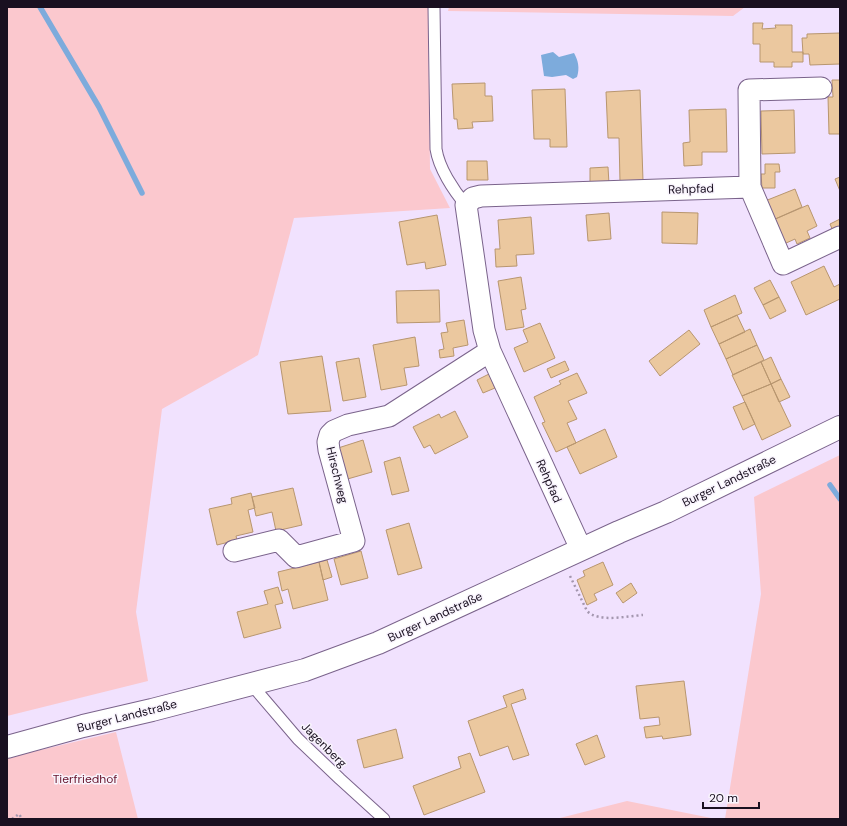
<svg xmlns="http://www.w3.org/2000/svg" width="847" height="826" font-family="'DM Sans',sans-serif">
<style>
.green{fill:#fbc8ce}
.water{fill:#7dabdc}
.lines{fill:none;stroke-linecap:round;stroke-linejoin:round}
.stream{stroke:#7dabdc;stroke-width:5.5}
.building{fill:#ebc89f;stroke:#b8966f}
.service-casing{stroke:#7a638b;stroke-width:13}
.minor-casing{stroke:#7a638b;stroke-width:23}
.secondary-casing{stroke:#7a638b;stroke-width:24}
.path{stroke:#a396ae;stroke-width:2.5;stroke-dasharray:2 3;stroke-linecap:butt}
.service{stroke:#fff;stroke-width:11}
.minor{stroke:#fff;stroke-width:21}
.secondary{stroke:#fff;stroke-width:22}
.labels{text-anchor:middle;stroke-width:3;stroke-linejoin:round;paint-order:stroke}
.street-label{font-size:12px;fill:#191020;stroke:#f9f4fd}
.park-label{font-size:12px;fill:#641028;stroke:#f9f4fd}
</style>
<rect width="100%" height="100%" fill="#f1e2fe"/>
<path class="green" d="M 7,7 L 428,7 L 430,169 L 450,208 L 294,218 L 258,355 L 162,409 L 136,612 L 148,681 L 7,716 Z
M 449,7 L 745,7 L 733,16 L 448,11 Z
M 840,455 L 840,819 L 725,819 L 761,594 L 754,497 Z
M 116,732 L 138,819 L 7,819 L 7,758 Z
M 627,801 L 716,819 L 556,819 Z"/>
<path class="water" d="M 553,52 L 559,57 L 574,53 C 578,60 580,68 577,77 L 573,79 L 566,75 L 552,77 L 544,76 L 541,55 Z"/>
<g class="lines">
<path class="stream" d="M 40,7 L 99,107 L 142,193
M 830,485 L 840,499"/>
</g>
<path class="building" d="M 753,23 L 763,23 L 762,29 L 776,28 L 775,25 L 792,25 L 792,52 L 803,52 L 803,62 L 792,62 L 792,67 L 774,67 L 774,62 L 760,62 L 760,44 L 753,44 Z
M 840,33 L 840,64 L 810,65 L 809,54 L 803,54 L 802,38 L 807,38 L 807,34 Z
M 832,80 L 840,80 L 840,134 L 829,134 L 828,97 L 833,97 Z
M 485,83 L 485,96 L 492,96 L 493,121 L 472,122 L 473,128 L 458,129 L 457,119 L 454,119 L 452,84 Z
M 565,89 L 567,147 L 550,147 L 550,139 L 534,139 L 532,90 Z
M 640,90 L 643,181 L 620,182 L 619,138 L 608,138 L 606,92 Z
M 726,109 L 727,152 L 702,152 L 702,165 L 684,166 L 683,143 L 690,142 L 689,110 Z
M 794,110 L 795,153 L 762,154 L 761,111 Z
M 467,161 L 487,161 L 488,180 L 467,180 Z
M 765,164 L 779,164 L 780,172 L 775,172 L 775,188 L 762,188 L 761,174 L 765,174 Z
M 608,167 L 609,184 L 590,185 L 590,168 Z
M 840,177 L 840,191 L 835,179 Z
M 795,189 L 802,207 L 773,220 L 765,201 Z
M 808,205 L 817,226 L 807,231 L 810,238 L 797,244 L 795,239 L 784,244 L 773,220 Z
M 662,212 L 698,213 L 697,244 L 662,243 Z
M 609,213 L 611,239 L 588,241 L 586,215 Z
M 437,215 L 446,265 L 426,269 L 425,262 L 407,265 L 399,222 Z
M 531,217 L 534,254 L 516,255 L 517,266 L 496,267 L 495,249 L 500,249 L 498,220 Z
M 840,219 L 840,228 L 833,231 L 830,224 Z
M 824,266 L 834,287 L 840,284 L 840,299 L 806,315 L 791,282 Z
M 521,277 L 526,309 L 521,310 L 524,327 L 506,330 L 498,281 Z
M 770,280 L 779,297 L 763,305 L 754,288 Z
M 439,290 L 440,322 L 397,323 L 396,291 Z
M 735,295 L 742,313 L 711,327 L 704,310 Z
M 779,297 L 786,311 L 770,319 L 763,305 Z
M 737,315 L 745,332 L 719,344 L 711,327 Z
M 464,320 L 468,345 L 453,348 L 454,356 L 440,358 L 439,350 L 444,349 L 441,333 L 448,332 L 446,323 Z
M 540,323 L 555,358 L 524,372 L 514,348 L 528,342 L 523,330 Z
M 750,329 L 757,345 L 726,359 L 719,344 Z
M 689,330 L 700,344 L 660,376 L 649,361 Z
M 415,337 L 419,366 L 404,368 L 407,385 L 381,390 L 373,345 Z
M 757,345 L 764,360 L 733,375 L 726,359 Z
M 322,356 L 331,411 L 288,414 L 280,362 Z
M 771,357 L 781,379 L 771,384 L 761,362 Z
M 359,358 L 366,397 L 343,401 L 336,362 Z
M 565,361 L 569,370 L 551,378 L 547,369 Z
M 761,362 L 771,384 L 742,396 L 732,375 Z
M 577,373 L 587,393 L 568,401 L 577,419 L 567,423 L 576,443 L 556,452 L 542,423 L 545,422 L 534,397 L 561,384 L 559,381 Z
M 489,374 L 495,388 L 483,393 L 477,380 Z
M 781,379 L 790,397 L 779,402 L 771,384 Z
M 771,384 L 791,426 L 762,440 L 742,396 Z
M 745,402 L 755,424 L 743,430 L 733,407 Z
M 455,411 L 468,437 L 435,454 L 430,445 L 424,448 L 413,427 L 439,414 L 441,418 Z
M 605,429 L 617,457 L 580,474 L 567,447 Z
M 363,440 L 372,472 L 344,480 L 335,449 Z
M 400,457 L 409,491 L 392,495 L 384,462 Z
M 293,488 L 302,525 L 276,531 L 272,512 L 256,516 L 252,497 Z
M 251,493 L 255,508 L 248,510 L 253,532 L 236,536 L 237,540 L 217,545 L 209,509 L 232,504 L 231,498 Z
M 409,523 L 422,568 L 398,575 L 386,530 Z
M 361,551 L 368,578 L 341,585 L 334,559 Z
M 327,560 L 332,577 L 323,580 L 319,562 Z
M 319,562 L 328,600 L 293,609 L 288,589 L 282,591 L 278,572 Z
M 603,562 L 613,585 L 594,594 L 597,600 L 587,605 L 577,580 L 585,576 L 583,571 Z
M 631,583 L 637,593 L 623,603 L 616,593 Z
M 278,587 L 283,603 L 275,605 L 281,628 L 244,638 L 237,612 L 268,604 L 264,591 Z
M 684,681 L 691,735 L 663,739 L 662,736 L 646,738 L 644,727 L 660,725 L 659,717 L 640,719 L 636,686 Z
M 523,689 L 526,699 L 511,704 L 529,755 L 513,760 L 508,746 L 480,756 L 468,721 L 507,707 L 503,696 Z
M 396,729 L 403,758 L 364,768 L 357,740 Z
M 597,735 L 605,757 L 585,765 L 576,744 Z
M 470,753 L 485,792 L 424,815 L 413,786 L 461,768 L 458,757 Z"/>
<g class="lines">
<defs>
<path id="service" d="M 434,7 L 436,149 C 439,168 453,190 466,205
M 251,684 L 298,739 L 340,779 L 384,819"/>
<path id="minor" d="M 750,187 L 783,264 L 840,237
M 581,549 L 490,351 L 484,330 L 466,205 L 473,198 L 481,196 L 750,187 L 749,90 L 821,88
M 234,551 L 279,540 L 296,557 L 354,541 L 329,450 L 328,442 L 330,435 L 334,431 L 348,425 L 389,416 L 490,351"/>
<path id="secondary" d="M 7,747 L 83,726 L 152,710 L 305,670 L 378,643 L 619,532 L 666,512 L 840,427"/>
</defs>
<use href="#service" class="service-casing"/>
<use href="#minor" class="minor-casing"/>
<use href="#secondary" class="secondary-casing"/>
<path class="path" d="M 570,576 L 587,611 C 599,623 627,616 643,615
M 12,819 L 19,814 L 22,819"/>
<use href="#service" class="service"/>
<use href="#minor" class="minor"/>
<use href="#secondary" class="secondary"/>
</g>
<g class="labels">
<g class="street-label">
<text transform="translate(691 189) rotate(-2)" y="4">Rehpfad</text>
<text transform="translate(337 475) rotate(76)" y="4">Hirschweg</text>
<text transform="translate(549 481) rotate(66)" y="4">Rehpfad</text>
<text transform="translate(729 481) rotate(-26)" y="4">Burger Landstraße</text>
<text transform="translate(435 617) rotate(-25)" y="4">Burger Landstraße</text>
<text transform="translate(127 716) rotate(-14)" y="4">Burger Landstraße</text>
<text transform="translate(324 745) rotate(45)" y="4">Jagenberg</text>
</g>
<g class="park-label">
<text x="85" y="783">Tierfriedhof</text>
</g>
</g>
<rect width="847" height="826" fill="none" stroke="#191020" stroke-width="16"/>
<path d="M703 802v6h56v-6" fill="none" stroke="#191020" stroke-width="2"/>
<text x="709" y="802" font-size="12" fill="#191020" stroke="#f9f4fd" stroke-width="3" paint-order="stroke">20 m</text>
</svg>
